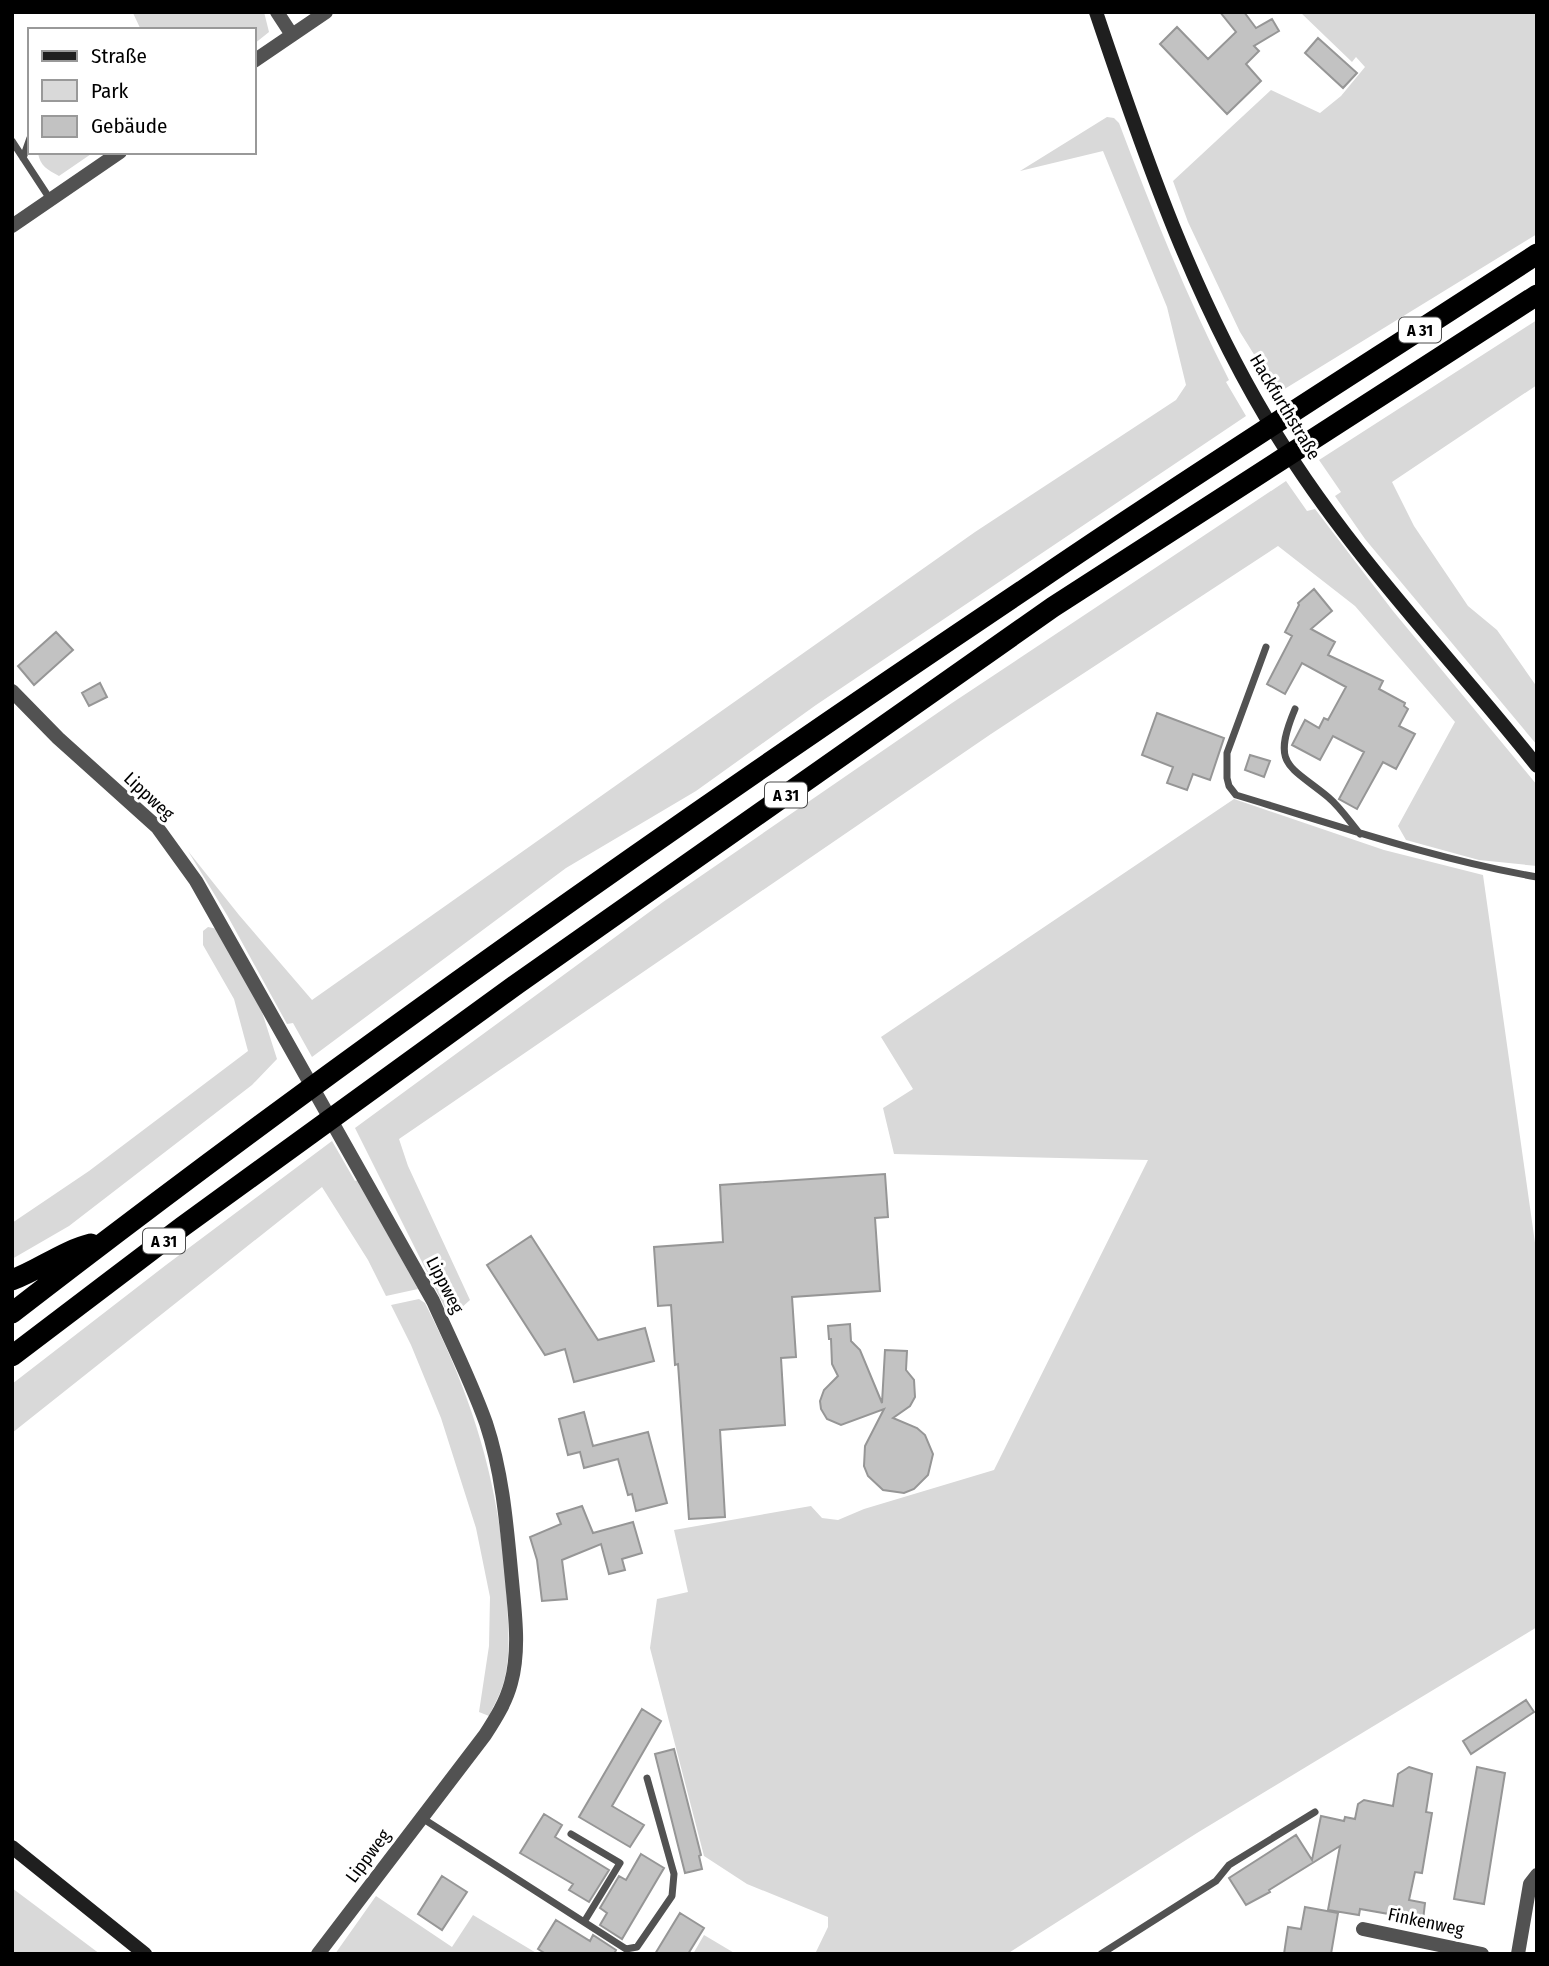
<svg xmlns="http://www.w3.org/2000/svg" width="1549" height="1966" font-family="'Fira Sans Condensed',sans-serif">
<style>
.green{fill:#d9d9d9}
.building{fill:#c2c2c2;stroke:#969696;stroke-width:2}
.lines{fill:none;stroke-linecap:round;stroke-linejoin:round}
.lane{stroke:#525252;stroke-width:7}
.street{stroke:#525252;stroke-width:14}
.secondary{stroke:#1f1f1f;stroke-width:14}
.highway{stroke:#000;stroke-width:21}
.labels{text-anchor:middle;stroke-width:6;stroke-linejoin:round;paint-order:stroke}
.shield{fill:#fff;stroke:#4c4c4c;stroke-width:2}
.shield-label{font-size:16px;font-weight:bold;fill:#000}
.street-label{font-size:18px;fill:#000;stroke:#fff}
</style>
<rect width="100%" height="100%" fill="#fff"/>
<path class="green" d="M 264,12 L 269,32 L 254,44 L 254,30 L 141,30 L 133,13 Z
M 1300,12 L 1537,12 L 1537,234 L 1278,393 L 1240,332 L 1188,222 L 1173,181 L 1271,90 L 1320,113 L 1341,96 L 1365,67 L 1356,57 L 1352,62 Z
M 1107,117 L 1114,118 L 1119,123 C 1152,210 1186,296 1229,380 L 1226,382 L 1246,416 L 816,705 L 696,791 L 566,868 L 312,1057 L 293,1023 L 287,1024 L 227,915 L 188,851 L 239,915 L 312,1000 L 975,532 L 1176,400 L 1186,385 L 1167,307 L 1103,151 L 1020,171 Z
M 94,152 L 59,176 C 48,170 40,166 38,153 Z
M 1537,320 L 1537,385 L 1392,482 L 1414,526 L 1468,606 L 1497,630 L 1537,687 L 1537,745 L 1365,539 L 1335,496 L 1341,492 L 1319,460 Z
M 1286,481 L 1307,511 L 1315,509 L 1393,611 L 1537,785 L 1537,866 L 1479,860 L 1406,840 L 1398,826 L 1455,722 L 1355,606 L 1278,546 L 991,734 L 399,1139 L 408,1166 L 470,1300 L 450,1318 L 355,1128 L 663,902 L 952,703 Z
M 1234,799 L 1384,850 L 1483,875 L 1537,1257 L 1537,1627 L 1197,1833 L 1007,1954 L 815,1954 L 828,1927 L 828,1917 L 747,1884 L 704,1856 L 650,1648 L 657,1599 L 688,1592 L 674,1530 L 811,1506 L 822,1518 L 838,1520 L 864,1509 L 994,1470 L 1148,1160 L 894,1154 L 883,1108 L 913,1089 L 881,1037 Z
M 208,927 L 218,929 L 262,1012 L 277,1059 L 252,1085 L 69,1226 L 12,1259 L 12,1223 L 89,1171 L 248,1051 L 234,999 L 203,945 L 203,931 Z
M 332,1141 L 355,1181 L 358,1180 L 418,1289 L 386,1296 L 368,1260 L 322,1187 L 12,1433 L 12,1384 L 166,1265 Z
M 419,1299 L 425,1303 C 475,1402 501,1489 507,1601 C 508,1627 511,1655 504,1681 C 501,1693 494,1705 489,1716 L 479,1712 L 489,1646 L 490,1597 L 476,1528 L 441,1418 L 411,1345 L 391,1305 Z
M 12,1888 L 100,1954 L 12,1954 Z
M 376,1896 L 452,1947 L 473,1915 L 538,1954 L 335,1954 Z
M 704,1935 L 736,1954 L 693,1954 Z"/>
<path class="building" d="M 1220,12 L 1244,12 L 1256,28 L 1272,19 L 1279,31 L 1254,46 L 1259,51 L 1246,64 L 1261,81 L 1227,114 L 1160,44 L 1177,27 L 1208,59 L 1236,32 Z
M 1318,38 L 1357,73 L 1343,88 L 1305,53 Z
M 1314,589 L 1332,611 L 1311,629 L 1335,642 L 1328,655 L 1383,681 L 1379,689 L 1405,703 L 1404,706 L 1408,709 L 1399,726 L 1415,734 L 1396,769 L 1383,762 L 1357,809 L 1339,799 L 1364,752 L 1333,736 L 1320,760 L 1292,745 L 1305,720 L 1319,728 L 1324,718 L 1328,720 L 1346,687 L 1302,663 L 1285,694 L 1267,684 L 1292,636 L 1285,632 L 1299,605 L 1298,603 Z
M 56,632 L 73,650 L 34,685 L 18,666 Z
M 100,683 L 107,697 L 89,706 L 82,693 Z
M 1157,713 L 1224,738 L 1210,780 L 1193,774 L 1187,790 L 1167,783 L 1173,767 L 1142,755 Z
M 1250,755 L 1270,761 L 1264,777 L 1245,770 Z
M 885,1174 L 888,1217 L 875,1218 L 880,1291 L 792,1297 L 796,1357 L 781,1358 L 785,1425 L 720,1430 L 725,1517 L 689,1519 L 678,1364 L 675,1365 L 671,1305 L 658,1306 L 654,1247 L 723,1242 L 720,1185 Z
M 531,1236 L 598,1340 L 645,1328 L 654,1361 L 574,1382 L 565,1349 L 545,1355 L 487,1265 Z
M 850,1324 L 851,1341 L 860,1350 L 882,1403 L 885,1350 L 907,1351 L 906,1370 L 914,1380 L 915,1397 L 910,1406 L 893,1418 L 917,1428 L 925,1435 L 933,1454 L 928,1475 L 914,1489 L 904,1493 L 883,1490 L 868,1476 L 864,1466 L 865,1446 L 884,1409 L 841,1425 L 827,1419 L 821,1409 L 820,1401 L 824,1390 L 838,1376 L 832,1364 L 831,1339 L 829,1339 L 828,1326 Z
M 584,1412 L 593,1446 L 648,1432 L 667,1503 L 636,1511 L 632,1494 L 628,1495 L 618,1459 L 584,1468 L 580,1452 L 568,1455 L 559,1419 Z
M 582,1506 L 593,1533 L 633,1522 L 642,1553 L 622,1559 L 625,1570 L 609,1574 L 601,1544 L 562,1560 L 567,1599 L 542,1601 L 537,1560 L 530,1537 L 561,1524 L 557,1514 Z
M 1526,1700 L 1534,1712 L 1471,1754 L 1463,1741 Z
M 642,1709 L 661,1721 L 612,1806 L 644,1825 L 630,1847 L 579,1817 Z
M 674,1749 L 701,1855 L 699,1856 L 702,1869 L 685,1873 L 655,1754 Z
M 1409,1767 L 1432,1774 L 1426,1812 L 1432,1813 L 1422,1873 L 1415,1872 L 1409,1900 L 1425,1903 L 1423,1920 L 1360,1909 L 1359,1915 L 1328,1910 L 1340,1846 L 1269,1890 L 1270,1892 L 1246,1905 L 1229,1878 L 1296,1835 L 1312,1860 L 1321,1816 L 1344,1821 L 1345,1817 L 1355,1819 L 1358,1804 L 1364,1800 L 1393,1806 L 1398,1774 Z
M 1477,1767 L 1505,1773 L 1484,1904 L 1454,1899 Z
M 544,1814 L 562,1825 L 555,1837 L 609,1870 L 589,1902 L 569,1890 L 573,1884 L 520,1853 Z
M 641,1854 L 664,1868 L 622,1939 L 600,1925 L 607,1913 L 600,1908 L 619,1876 L 626,1880 Z
M 442,1876 L 467,1892 L 442,1930 L 418,1914 Z
M 1305,1907 L 1338,1913 L 1331,1954 L 1284,1954 L 1288,1927 L 1301,1929 Z
M 680,1913 L 704,1928 L 688,1954 L 655,1954 Z
M 556,1920 L 590,1941 L 593,1935 L 616,1950 L 614,1954 L 546,1954 L 538,1949 Z"/>
<g class="lines">
<path class="lane" d="M 12,141 L 50,199
M 23,158 L 30,138
M 1266,647 L 1227,753 L 1227,778 L 1229,786 L 1236,795 C 1336,825 1434,859 1537,877
M 1295,709 C 1271,766 1289,765 1328,797 C 1340,807 1350,822 1360,834
M 422,1818 L 626,1949 L 637,1947 L 672,1896 L 674,1874 L 647,1778
M 571,1834 L 620,1863 L 584,1922
M 1101,1954 L 1216,1881 L 1229,1865 L 1315,1812"/>
<path class="street" d="M 277,12 L 292,35
M 254,61 L 326,12
M 12,226 L 120,152
M 12,691 L 58,738 L 157,827 L 196,881 L 433,1301 C 451,1341 471,1381 486,1423 C 503,1474 507,1529 512,1581 C 515,1614 520,1650 511,1683 C 506,1702 496,1718 485,1735 L 318,1954
M 1363,1929 L 1482,1954
M 1518,1954 L 1530,1884 L 1537,1875"/>
<path class="secondary" d="M 1096,12 C 1146,161 1198,312 1283,445 C 1356,561 1452,659 1537,766
M 12,1847 L 145,1954"/>
<path class="highway" d="M 12,1280 C 39,1270 63,1251 91,1244
M 12,1313 C 344,1056 688,815 1037,581 C 1201,469 1370,363 1537,254
M 12,1356 L 182,1227 L 517,984 L 1053,607 L 1537,295"/>
</g>
<g class="labels">
<g class="shield">
<rect x="1399" y="317.5" width="42" height="25" rx="5"/>
<rect x="765" y="782.5" width="42" height="25" rx="5"/>
<rect x="143" y="1228.5" width="42" height="25" rx="5"/>
</g>
<g class="shield-label">
<text x="1420" y="336">A 31</text>
<text x="786" y="801">A 31</text>
<text x="164" y="1247">A 31</text>
</g>
<g class="street-label">
<text transform="translate(1285 407) rotate(59)" y="6">Hackfurthstraße</text>
<text transform="translate(149 796) rotate(43)" y="6">Lippweg</text>
<text transform="translate(445 1285) rotate(63)" y="6">Lippweg</text>
<text transform="translate(368 1856) rotate(-53)" y="6">Lippweg</text>
<text transform="translate(1426 1922) rotate(12)" y="6">Finkenweg</text>
</g>
</g>
<rect width="1549" height="1966" fill="none" stroke="#000000" stroke-width="28"/>
<rect x="28" y="28" width="228" height="126" fill="#ffffff" stroke="#999999" stroke-width="2"/>
<rect x="42" y="51" width="35" height="10" fill="#1f1f1f" stroke="#999999" stroke-width="2"/>
<text x="91" y="63" font-size="21" fill="#000000">Straße</text>
<rect x="42" y="80" width="35" height="21" fill="#d9d9d9" stroke="#999999" stroke-width="2"/>
<text x="91" y="98" font-size="21" fill="#000000">Park</text>
<rect x="42" y="116" width="35" height="21" fill="#c2c2c2" stroke="#999999" stroke-width="2"/>
<text x="91" y="133" font-size="21" fill="#000000">Gebäude</text>
</svg>
